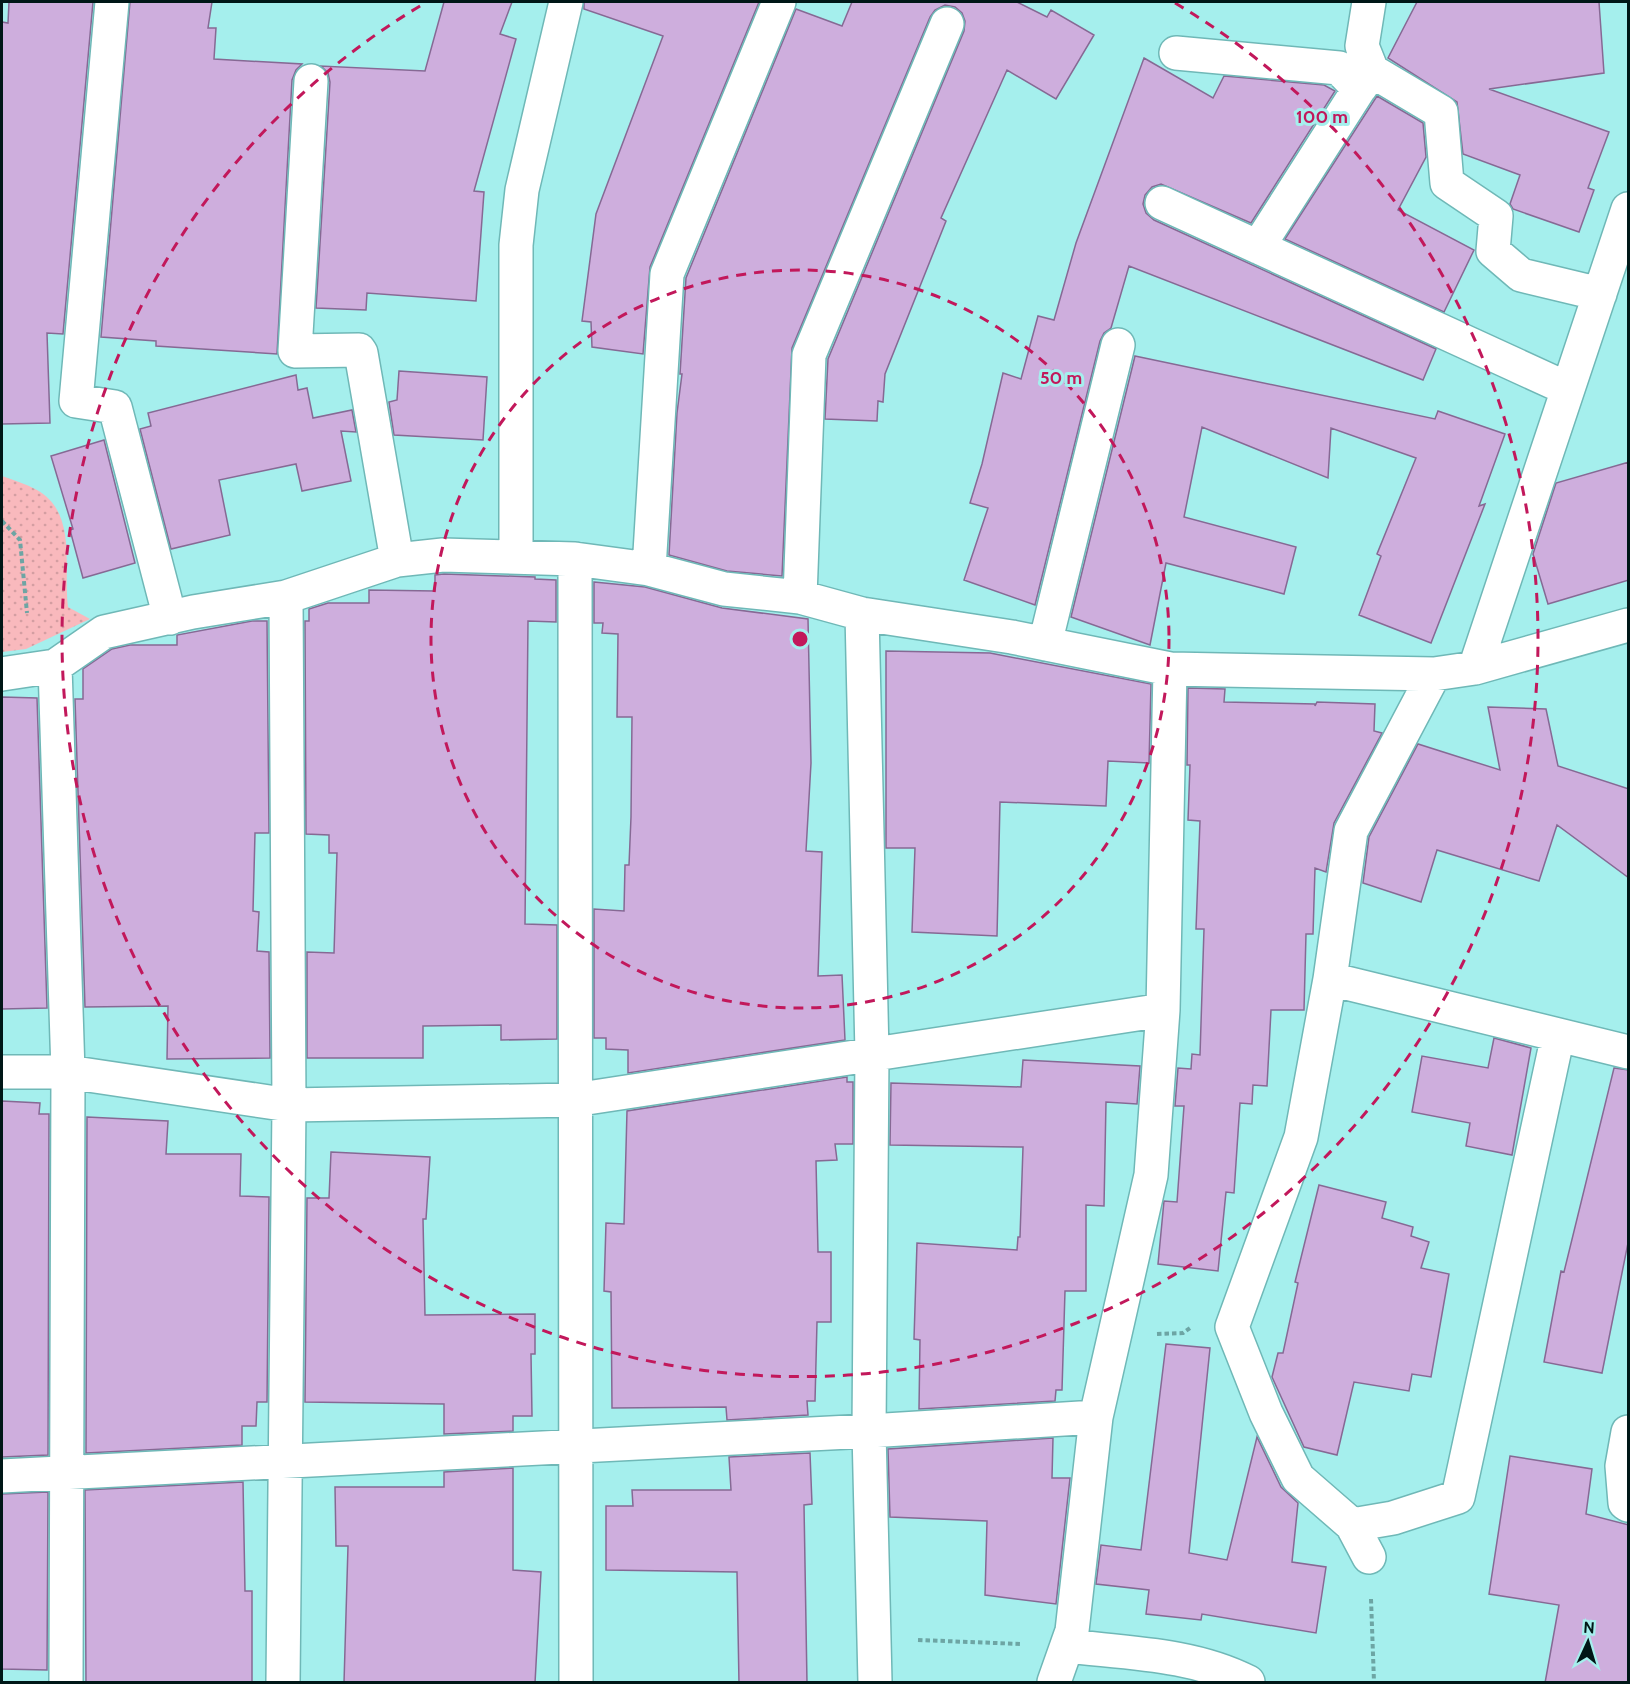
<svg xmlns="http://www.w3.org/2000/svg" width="1630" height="1684" font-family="Cabin,sans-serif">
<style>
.park{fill:url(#park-dots)}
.building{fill:#ceaedd;stroke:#866994;stroke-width:1.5}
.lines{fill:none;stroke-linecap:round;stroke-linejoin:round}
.minor-casing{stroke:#6fb8b7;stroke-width:36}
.path{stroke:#6da5a4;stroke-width:4;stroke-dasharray:4.5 3;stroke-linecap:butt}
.minor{stroke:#fff;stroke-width:33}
.ring{fill:none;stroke:#c2185b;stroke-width:3;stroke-dasharray:10 8}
.centre{fill:#c2185b;stroke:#a5efed;stroke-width:3}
.ring-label{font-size:18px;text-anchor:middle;font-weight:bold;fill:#c2185b;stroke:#a5efed;stroke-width:6;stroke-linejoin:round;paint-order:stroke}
</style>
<defs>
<pattern id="park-dots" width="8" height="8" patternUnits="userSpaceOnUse" patternTransform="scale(1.5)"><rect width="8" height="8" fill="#f9b9bd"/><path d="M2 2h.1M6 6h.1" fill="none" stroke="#d49ea2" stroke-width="1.8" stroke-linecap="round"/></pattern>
</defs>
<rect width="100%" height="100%" fill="#a5efed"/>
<path class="park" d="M 2,476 C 13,480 26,484 37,490 C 78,513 63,568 68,607 L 90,619 L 26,649 L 2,652 Z"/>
<path class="building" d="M 9,2 L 93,2 L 63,334 L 47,333 L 50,423 L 2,424 L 2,22 L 8,23 Z
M 130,2 L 212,2 L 208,28 L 216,28 L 214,59 L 302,64 L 296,70 L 292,80 L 277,354 L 156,346 L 156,341 L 101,337 Z
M 444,2 L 512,2 L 500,34 L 516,39 L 474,191 L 484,192 L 476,301 L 367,293 L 366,310 L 316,308 L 330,82 L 328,73 L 321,66 L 425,71 Z
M 584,2 L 759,2 L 650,267 L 643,354 L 592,347 L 591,322 L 582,321 L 596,214 L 663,36 L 584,9 Z
M 852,2 L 1017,2 L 1047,17 L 1051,10 L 1094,35 L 1056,99 L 1007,70 L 941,218 L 946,221 L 885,374 L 883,402 L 878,401 L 877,421 L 825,419 L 828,359 L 964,31 L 965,21 L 962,13 L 955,7 L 945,5 L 935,10 L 930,17 L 792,348 L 782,576 L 727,571 L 669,555 L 677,413 L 682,374 L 680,374 L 686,278 L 796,9 L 842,26 Z
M 1417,2 L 1599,2 L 1604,73 L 1489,89 L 1609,132 L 1588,188 L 1594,190 L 1579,232 L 1513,209 L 1510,204 L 1520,175 L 1463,154 L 1457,102 L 1388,58 Z
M 1144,58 L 1213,98 L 1224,76 L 1324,85 L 1335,91 L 1251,223 L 1161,184 L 1152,187 L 1145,195 L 1143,204 L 1146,213 L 1154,220 L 1436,349 L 1423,380 L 1129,266 L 1111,328 L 1104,333 L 1100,341 L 1035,605 L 964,580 L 988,508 L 970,503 L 982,464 L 1003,373 L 1021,379 L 1038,316 L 1054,320 L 1076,243 Z
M 1377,96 L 1423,123 L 1426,157 L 1398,210 L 1474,250 L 1444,312 L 1285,239 Z
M 1135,356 L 1435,419 L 1438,411 L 1505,434 L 1479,506 L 1485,504 L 1431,643 L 1359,615 L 1381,556 L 1377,554 L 1416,458 L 1331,428 L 1328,478 L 1202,427 L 1184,517 L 1296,547 L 1284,594 L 1166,563 L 1150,645 L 1071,617 Z
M 399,371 L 487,377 L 483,440 L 394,435 L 389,402 L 397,400 Z
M 296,375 L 298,390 L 307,388 L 313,418 L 352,410 L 356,432 L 341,431 L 351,481 L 302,491 L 296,464 L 219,480 L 230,535 L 171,549 L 140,429 L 151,426 L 148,413 Z
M 104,440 L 135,563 L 83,578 L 70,530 L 73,529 L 51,456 Z
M 1629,462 L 1629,580 L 1548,604 L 1533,554 L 1556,483 Z
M 444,574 L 535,577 L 535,579 L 556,580 L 556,622 L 528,621 L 525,924 L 557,925 L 557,1039 L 501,1040 L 501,1025 L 423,1026 L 423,1058 L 307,1058 L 307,952 L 334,953 L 337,853 L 329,853 L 329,835 L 306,834 L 305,621 L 309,621 L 309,609 L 328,603 L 369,603 L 369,590 L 435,591 L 435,575 Z
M 594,582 L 645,587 L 722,608 L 808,619 L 811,763 L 806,851 L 822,852 L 818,976 L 842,975 L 845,1040 L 628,1073 L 628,1050 L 606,1049 L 606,1038 L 594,1038 L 594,909 L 624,911 L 625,865 L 629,865 L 631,817 L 632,717 L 617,717 L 618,634 L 602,633 L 603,623 L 594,623 Z
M 252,621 L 267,621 L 269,833 L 255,833 L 253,911 L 259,912 L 257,951 L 269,952 L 270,1058 L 167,1059 L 168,1006 L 85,1007 L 75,699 L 83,699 L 83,669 L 112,649 L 130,645 L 177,645 L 177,635 Z
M 886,651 L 990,653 L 1151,684 L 1149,763 L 1108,761 L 1106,806 L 1000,802 L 997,936 L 912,932 L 915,848 L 886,848 Z
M 1188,688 L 1225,689 L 1224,702 L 1315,704 L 1315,706 L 1317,702 L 1375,704 L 1374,731 L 1382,733 L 1334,823 L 1326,872 L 1315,868 L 1313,934 L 1306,934 L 1304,1010 L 1271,1010 L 1267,1086 L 1253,1085 L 1252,1104 L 1240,1103 L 1234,1193 L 1226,1192 L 1218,1271 L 1158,1264 L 1164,1201 L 1177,1202 L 1184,1106 L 1175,1106 L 1178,1068 L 1191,1069 L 1192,1054 L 1200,1055 L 1204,929 L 1196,929 L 1200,821 L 1188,820 L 1190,765 L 1187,765 Z
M 2,697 L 37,698 L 47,1008 L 2,1009 Z
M 1488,707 L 1546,709 L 1558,766 L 1629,789 L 1629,878 L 1557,825 L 1539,881 L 1437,850 L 1421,902 L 1363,883 L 1369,837 L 1418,744 L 1500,770 Z
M 1494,1038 L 1531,1048 L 1512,1155 L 1466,1146 L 1470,1123 L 1412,1112 L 1422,1056 L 1488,1068 Z
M 1023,1060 L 1140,1066 L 1137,1104 L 1106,1102 L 1104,1206 L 1086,1205 L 1086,1291 L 1065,1291 L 1062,1390 L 1056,1390 L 1055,1401 L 919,1409 L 920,1340 L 914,1339 L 917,1243 L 1017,1250 L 1018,1237 L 1020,1237 L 1023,1147 L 890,1145 L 891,1083 L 1021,1087 Z
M 1614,1068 L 1629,1070 L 1629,1238 L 1602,1373 L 1544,1362 L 1561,1271 L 1564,1272 Z
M 847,1077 L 847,1082 L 853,1082 L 853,1144 L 835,1144 L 837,1160 L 816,1161 L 818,1252 L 831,1252 L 831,1322 L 817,1322 L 815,1401 L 807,1401 L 808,1415 L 727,1420 L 726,1407 L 612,1408 L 611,1292 L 604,1291 L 606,1223 L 624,1224 L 627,1111 Z
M 2,1101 L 40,1103 L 39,1114 L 49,1114 L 48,1455 L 2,1457 Z
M 87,1117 L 168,1121 L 166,1154 L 241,1154 L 240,1196 L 269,1197 L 267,1402 L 257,1402 L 256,1426 L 242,1426 L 242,1445 L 86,1453 Z
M 331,1152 L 430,1157 L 426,1219 L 423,1219 L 425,1315 L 535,1314 L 535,1354 L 531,1354 L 532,1416 L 513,1416 L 513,1431 L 444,1434 L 444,1404 L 305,1402 L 307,1198 L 329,1198 Z
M 1319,1185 L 1386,1202 L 1382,1218 L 1413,1227 L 1411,1236 L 1429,1242 L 1421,1268 L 1449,1274 L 1431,1377 L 1412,1374 L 1409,1391 L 1354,1382 L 1337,1455 L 1304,1447 L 1272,1377 L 1278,1353 L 1283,1353 L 1298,1283 L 1295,1282 Z
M 1166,1344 L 1210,1348 L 1189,1553 L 1227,1560 L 1257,1437 L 1281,1487 L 1298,1503 L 1292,1562 L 1326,1567 L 1316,1633 L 1202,1614 L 1201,1620 L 1146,1614 L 1149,1590 L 1096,1584 L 1101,1545 L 1141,1550 Z
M 1053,1438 L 1052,1478 L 1070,1478 L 1056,1604 L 985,1595 L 987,1521 L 890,1517 L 888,1449 Z
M 810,1453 L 812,1504 L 804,1505 L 807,1683 L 739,1683 L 737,1572 L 606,1570 L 606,1506 L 633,1506 L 632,1490 L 731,1490 L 729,1457 Z
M 1510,1456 L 1592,1469 L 1586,1514 L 1629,1525 L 1629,1683 L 1545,1683 L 1559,1605 L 1489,1594 Z
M 513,1468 L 513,1570 L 541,1572 L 535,1683 L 344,1683 L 348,1546 L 336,1546 L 335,1487 L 444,1487 L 444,1472 Z
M 243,1482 L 245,1591 L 252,1591 L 252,1683 L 86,1683 L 85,1490 Z
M 48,1492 L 47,1670 L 2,1669 L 2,1494 Z"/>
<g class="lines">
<defs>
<path id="minor" d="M 112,2 L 76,401 L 115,407 L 170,618
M 1176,53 L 1339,68 L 1359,89 L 1258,247
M 1372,71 L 1441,112 L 1447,183 L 1496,216 L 1493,251 L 1521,275 L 1600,294
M 311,81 L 295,351 L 359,350 L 361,353 L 397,560
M 1360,88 L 1372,71 L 1362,46 L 1369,2
M 1162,203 L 1568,389
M 516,556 L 516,245 L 522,190 L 566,2
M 575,559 L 576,1682
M 649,569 L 667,274 L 779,2
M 800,597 L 809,355 L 947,24
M 862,614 L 872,1054 L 869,1431 L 875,1682
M 1045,644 L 1118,345
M 55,666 L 68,1072 L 66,1682
M 1475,668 L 1628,209
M 2,674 L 55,666 L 104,632 L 193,612 L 286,597 L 397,560 L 443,555 L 575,559 L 649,569 L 724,589 L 800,597 L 862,614 L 1012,637 L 1170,669 L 1434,674 L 1475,668 L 1628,625
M 1330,979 L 1628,1052
M 2,1072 L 68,1072 L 289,1105 L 574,1100 L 1163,1010
M 1628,1432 L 1622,1466 L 1625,1503 L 1628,1505
M 2,1476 L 869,1431 L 1096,1417
M 1352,1525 L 1393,1518 L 1458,1497 L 1558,1035
M 1369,1557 L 1352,1525 L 1298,1478 L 1266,1413 L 1232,1327 L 1301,1137 L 1330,979 L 1351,831 L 1434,674
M 1067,1646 C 1127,1653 1194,1654 1248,1682
M 283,1682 L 289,1105 L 286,597
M 1054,1682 L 1072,1631 L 1096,1417 L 1151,1175 L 1163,1010 L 1170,669"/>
</defs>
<use href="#minor" class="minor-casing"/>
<path class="path" d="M 2,521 L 20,540 L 27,613
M 1157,1334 L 1183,1333 L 1190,1328
M 1371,1599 L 1374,1682
M 918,1640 L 1021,1644"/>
<use href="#minor" class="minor"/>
</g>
<g class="ring">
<circle cx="800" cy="639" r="369"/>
<path d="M1175 3A738 738 0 1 1 425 3"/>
</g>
<circle cx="800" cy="639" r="9" class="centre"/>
<g class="ring-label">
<text x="1322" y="123">100 m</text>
<text x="1061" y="384">50 m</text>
</g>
<rect width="1630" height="1684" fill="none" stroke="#001717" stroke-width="6"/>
<g transform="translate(1588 1642) rotate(4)" stroke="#a5efed" stroke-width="4.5" paint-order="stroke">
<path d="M0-4.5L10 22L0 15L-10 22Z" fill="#001717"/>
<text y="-9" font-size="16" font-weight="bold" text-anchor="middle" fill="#001717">N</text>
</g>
</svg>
